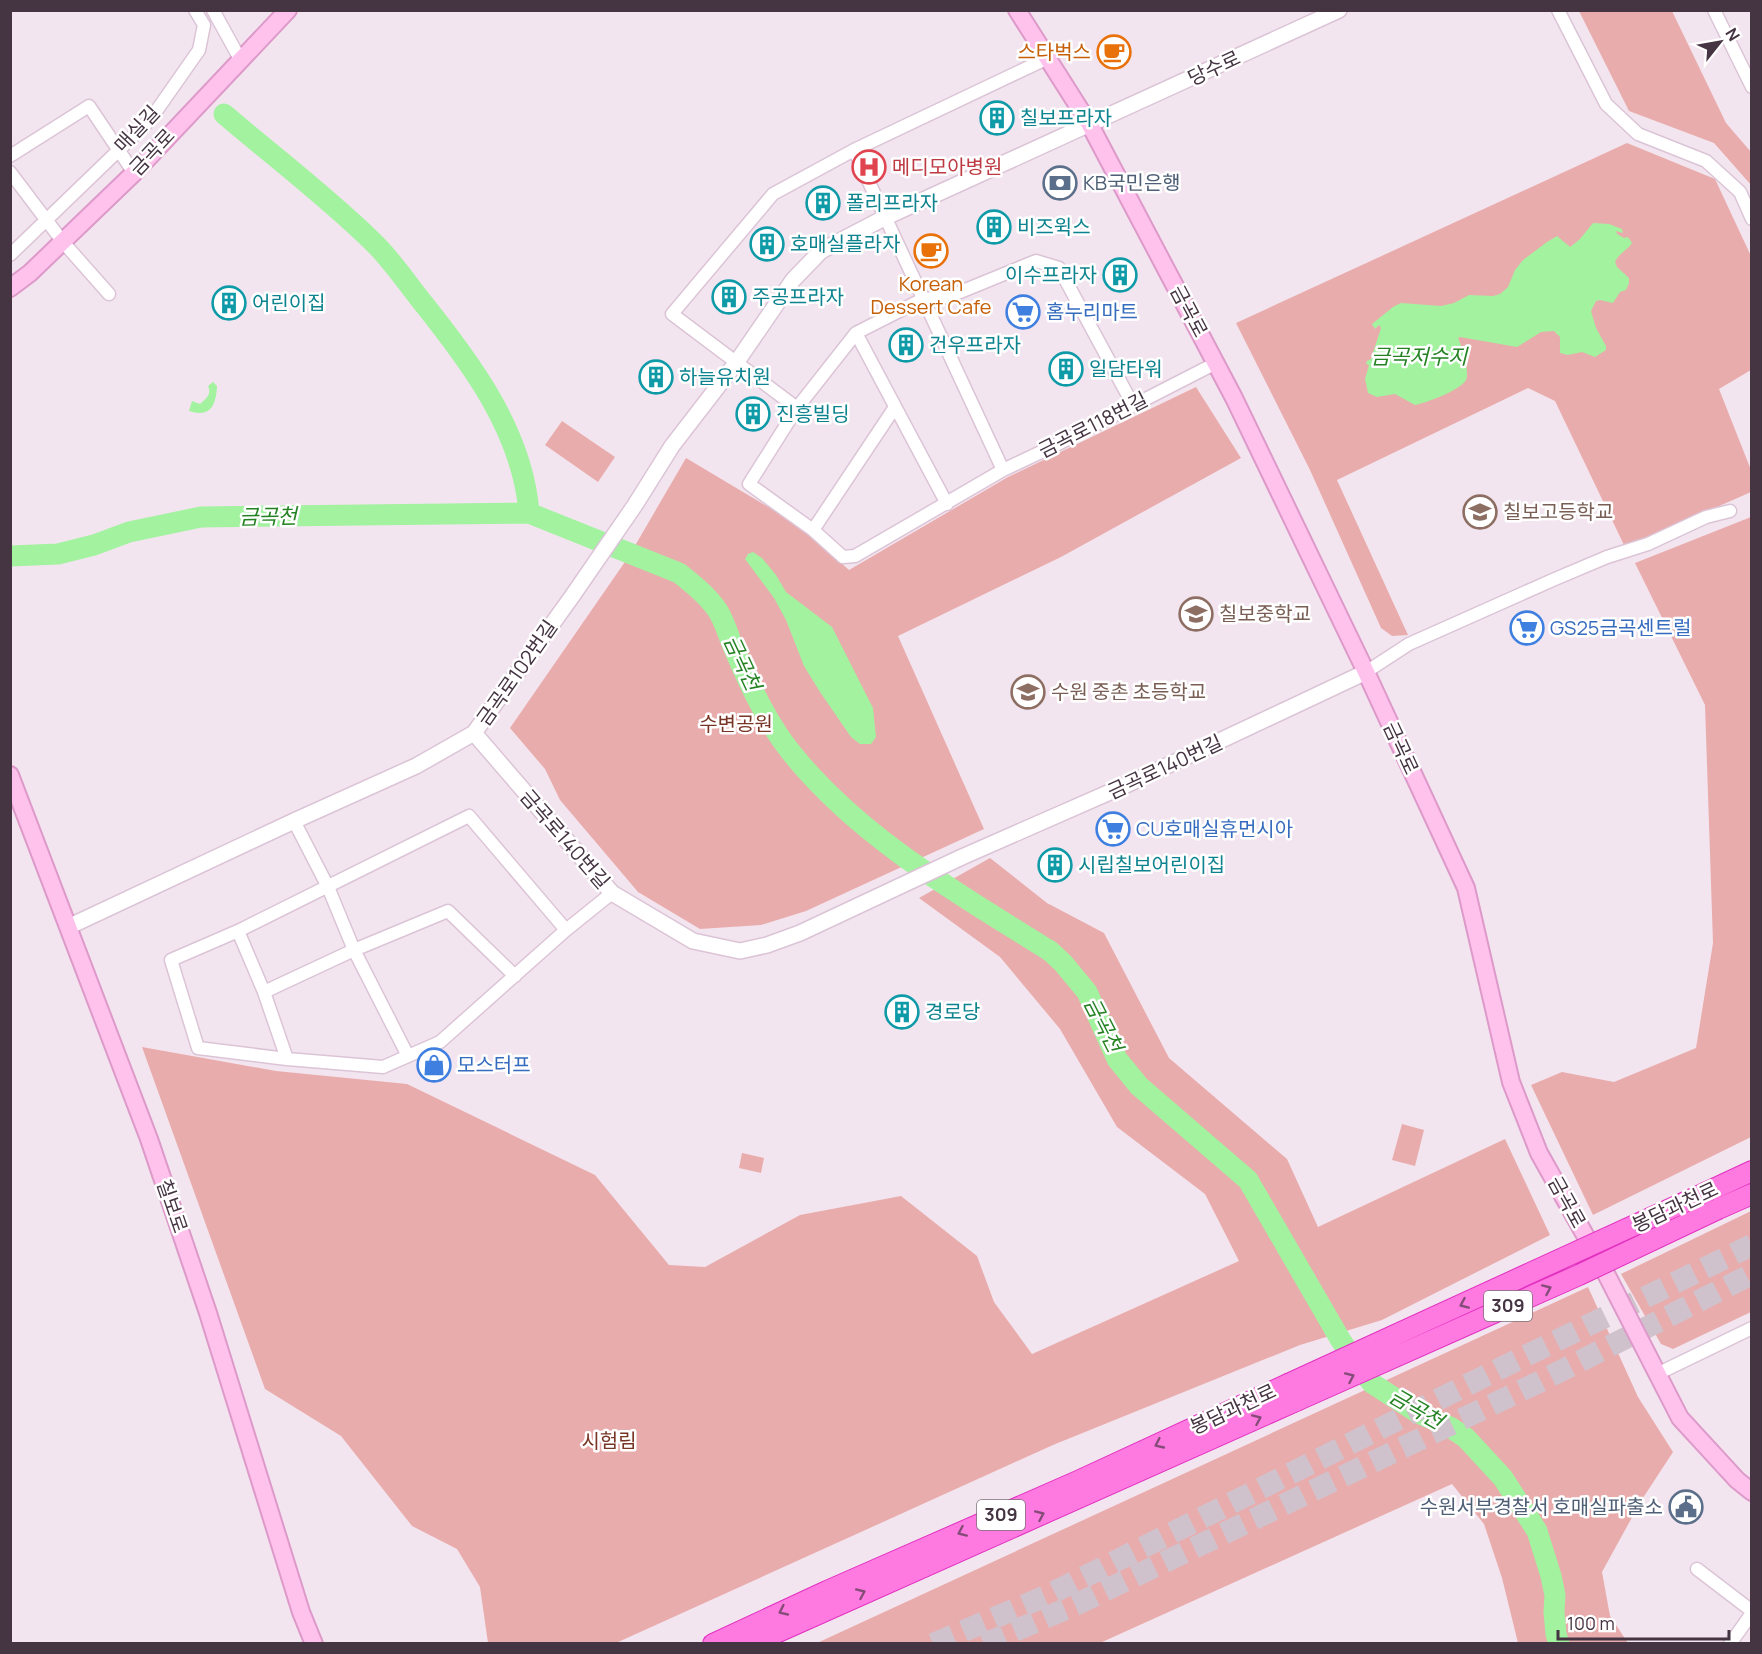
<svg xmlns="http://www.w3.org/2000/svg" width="1762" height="1654" font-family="Manrope,'Noto Sans KR',sans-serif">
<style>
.green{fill:#e9acac}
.water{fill:#a2f29f}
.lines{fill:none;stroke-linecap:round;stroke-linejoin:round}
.river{stroke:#a2f29f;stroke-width:21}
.motorway-tunnel{stroke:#d0c2cc;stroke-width:22;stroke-dasharray:22 11;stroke-linecap:butt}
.minor-casing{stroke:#dcc4d7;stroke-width:15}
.tertiary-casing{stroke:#dcc4d7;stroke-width:18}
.secondary-casing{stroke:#dd99c9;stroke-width:20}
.trunk-casing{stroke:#e130c0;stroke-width:22}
.minor{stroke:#fff;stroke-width:12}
.tertiary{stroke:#fff;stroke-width:15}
.secondary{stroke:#ffc2ec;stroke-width:16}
.trunk{stroke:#ff7ae0;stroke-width:20}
.trunk-bridge-casing{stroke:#e130c0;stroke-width:22;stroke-linecap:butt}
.trunk-bridge{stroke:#ff7ae0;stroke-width:20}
.oneway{stroke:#864c79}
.labels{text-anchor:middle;stroke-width:5;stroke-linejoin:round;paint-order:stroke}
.shield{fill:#fff;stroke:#7d717b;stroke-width:1.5}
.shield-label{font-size:18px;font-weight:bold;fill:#453442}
.food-label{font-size:20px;fill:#c56008;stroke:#fff;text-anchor:end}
.street-label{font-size:20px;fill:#453442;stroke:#fff}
.culture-label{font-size:20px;fill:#0d838f;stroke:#fff;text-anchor:start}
.health-label{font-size:20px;fill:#be3a42;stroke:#fff;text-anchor:start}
.service-label{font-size:20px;fill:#4e5e75;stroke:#fff;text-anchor:start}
.shop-label{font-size:20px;fill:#366cbe;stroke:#fff;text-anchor:start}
.education-label{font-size:20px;fill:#785e54;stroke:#fff;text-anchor:start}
.park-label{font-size:20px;fill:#783526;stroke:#fff}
.water-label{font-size:21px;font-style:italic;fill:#258323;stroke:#fff}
</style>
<rect width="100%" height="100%" fill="#f3e5ef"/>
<path class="green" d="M 1579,11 L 1672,11 L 1726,123 L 1751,152 L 1751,185 L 1714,143 L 1629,111 Z
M 1627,143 L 1715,179 L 1751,256 L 1751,370 L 1719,389 L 1751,470 L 1751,492 L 1638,542 L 1624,545 L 1555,401 L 1528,388 L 1337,480 L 1408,635 L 1392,636 L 1381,628 L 1310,470 L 1236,323 Z
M 1196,387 L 1241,458 L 1061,557 L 898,636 L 984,829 L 806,911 L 761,925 L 700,929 L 638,892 L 560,800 L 545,769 L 510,728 L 629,556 L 686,458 L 797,524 L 849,570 L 1008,477 Z
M 562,421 L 615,457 L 598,482 L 545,445 Z
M 1751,517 L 1751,1137 L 1593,1215 L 1531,1085 L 1562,1072 L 1614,1082 L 1696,1048 L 1713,943 L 1705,705 L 1635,563 Z
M 990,858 L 1047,903 L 1104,933 L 1169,1058 L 1287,1159 L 1318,1227 L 1505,1139 L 1550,1235 L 1382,1320 L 1300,1345 L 1053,1445 L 616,1643 L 488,1643 L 480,1587 L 457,1549 L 412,1526 L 341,1436 L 265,1389 L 142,1047 L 276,1071 L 407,1084 L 595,1175 L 669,1265 L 705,1267 L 800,1215 L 901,1196 L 977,1256 L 994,1302 L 1032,1354 L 1239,1261 L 1205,1194 L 1117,1127 L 1060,1029 L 1000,957 L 919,898 Z
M 1402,1124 L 1424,1130 L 1415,1166 L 1392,1160 Z
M 742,1153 L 764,1158 L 761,1173 L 739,1168 Z
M 1751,1211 L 1751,1312 L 1673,1349 L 1661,1344 L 1621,1274 Z
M 1588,1287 L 1638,1397 L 1673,1452 L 1641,1501 L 1602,1572 L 1610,1616 L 1628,1643 L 1518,1643 L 1502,1578 L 1484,1524 L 1452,1484 L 1100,1643 L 817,1643 Z"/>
<path class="water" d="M 1593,223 L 1609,224 L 1622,229 L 1623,233 L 1616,231 L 1617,234 L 1624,238 L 1628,237 L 1632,243 C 1628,250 1619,253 1615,262 L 1617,267 L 1629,278 L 1629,283 L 1626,290 L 1620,292 L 1613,303 L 1600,300 L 1596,301 L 1591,311 L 1596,328 L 1606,346 L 1606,350 L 1595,357 L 1582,352 L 1568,355 L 1560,353 L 1560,337 L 1554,331 L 1541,332 L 1517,347 L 1460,337 L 1458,338 C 1462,346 1470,372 1466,380 C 1461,390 1426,403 1415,405 L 1395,394 L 1377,397 L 1368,393 L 1365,379 L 1369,365 L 1366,364 L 1367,361 L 1371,359 L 1381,328 L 1379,325 L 1375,329 L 1372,324 L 1393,307 L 1401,303 L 1441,306 L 1454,303 L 1469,295 L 1493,296 L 1500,294 L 1508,287 L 1515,270 L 1523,260 L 1547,242 L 1557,236 L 1570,247 L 1580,239 Z
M 213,382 L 217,386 C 216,405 211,418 189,411 L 192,401 L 200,404 C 206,399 212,394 208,386 Z
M 753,552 L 762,558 L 776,575 L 786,592 L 832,627 L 873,708 L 876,737 L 871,744 L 860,744 L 851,737 L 820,692 L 804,666 L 786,620 L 774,598 L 745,559 L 748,554 Z"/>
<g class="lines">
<path class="river" d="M 224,114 C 273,156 326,196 373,242 C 390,258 404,279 419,298 C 469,360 523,431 529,513
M 10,556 L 58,554 L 94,545 L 129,532 L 201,517 L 529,513 L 679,573 C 693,584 708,596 718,611 C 726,624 729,639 736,653 C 751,688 769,726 794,756 C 863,840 959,894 1050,951 L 1063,963 L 1087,992 L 1117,1059 L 1139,1086 L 1248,1180 L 1340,1339 L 1359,1368 L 1373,1384 L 1418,1413 L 1450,1427 L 1466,1438 L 1503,1478 L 1537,1531 L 1551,1576 L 1555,1595 L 1554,1612 L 1556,1634 L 1559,1644"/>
<path class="motorway-tunnel" d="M 933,1644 L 1046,1596 L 1509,1364 L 1752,1245
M 984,1644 L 1075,1605 L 1537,1383 L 1752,1274"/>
<defs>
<path id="minor" d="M 213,10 L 240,59
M 1558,10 L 1606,104 L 1638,134 L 1706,161 L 1740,192 L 1752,219
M 1714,10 L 1752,87
M 854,150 L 1003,470
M 10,156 L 89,106 L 134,173
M 10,172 L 63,242 L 109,294
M 10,255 L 150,120 L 199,50 L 204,25 L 195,10
M 856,333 L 947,504
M 1133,405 L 1059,268 L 1036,261 L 948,297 L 923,299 L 856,333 L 797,408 L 749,484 L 813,530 L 843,557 L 855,556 L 1003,470 L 1060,443 L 1216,363
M 797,408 L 672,314 L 773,194 L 854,150 L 1048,58
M 813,530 L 895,407
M 1366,672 L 1409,644 L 1555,579 L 1607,557 L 1648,544 L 1706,517 L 1730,511
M 566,930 L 469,816 L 238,931 L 171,960 L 198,1048 L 287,1059 L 383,1067 L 440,1042 L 566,930 L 612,893
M 238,931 L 264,992 L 287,1059
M 264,992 L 354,950 L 328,887 L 294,821
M 408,1056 L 354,950 L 448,911 L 515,976
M 1657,1374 L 1752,1328
M 1697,1569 L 1752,1611
M 1730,1644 L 1752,1613"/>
<path id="tertiary" d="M 474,733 L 612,893 L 693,941 L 740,951 L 767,945 L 800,933 L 962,857 L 1126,785 L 1366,672
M 68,927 L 294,821 L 416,766 L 474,733 L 573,595 L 635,505 L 672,446 L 736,363 L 793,280 L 821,251 L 884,218 L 1339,10"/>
<path id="secondary" d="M 1017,10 L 1090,125 L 1234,398 L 1366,672 L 1466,888 L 1511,1082 L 1539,1153 L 1599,1260 L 1680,1418 L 1737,1480 L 1752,1492
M 10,288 L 30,273 L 134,173 L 288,10
M 10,775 L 149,1139 L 208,1313 L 301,1612 L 314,1644"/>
<path id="trunk" d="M 1707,1192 L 1752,1171
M 1718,1209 L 1752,1194
M 713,1644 L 827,1591 L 1078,1481 L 1288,1384
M 751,1644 L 1296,1401"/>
</defs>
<use href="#minor" class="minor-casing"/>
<use href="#tertiary" class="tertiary-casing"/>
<use href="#secondary" class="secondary-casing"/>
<use href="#trunk" class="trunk-casing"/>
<use href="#minor" class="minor"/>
<use href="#tertiary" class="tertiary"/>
<use href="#secondary" class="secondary"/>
<use href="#trunk" class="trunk"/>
<defs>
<path id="trunk-bridge" d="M 1288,1384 L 1707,1192
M 1296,1401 L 1579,1275 L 1718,1209"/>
</defs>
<use href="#trunk-bridge" class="trunk-bridge-casing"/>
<use href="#trunk-bridge" class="trunk-bridge"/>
</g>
<defs><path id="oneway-chevron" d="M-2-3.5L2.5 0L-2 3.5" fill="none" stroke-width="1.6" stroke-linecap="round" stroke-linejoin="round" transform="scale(1.5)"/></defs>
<g class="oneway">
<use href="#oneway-chevron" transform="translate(1547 1289) rotate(-24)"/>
<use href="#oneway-chevron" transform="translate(1464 1304) rotate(156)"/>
<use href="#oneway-chevron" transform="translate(1350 1377) rotate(-24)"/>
<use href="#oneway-chevron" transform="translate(1257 1419) rotate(-24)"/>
<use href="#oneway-chevron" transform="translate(1159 1444) rotate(155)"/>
<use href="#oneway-chevron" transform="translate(1040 1515) rotate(-24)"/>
<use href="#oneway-chevron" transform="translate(962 1532) rotate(156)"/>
<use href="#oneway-chevron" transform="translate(861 1593) rotate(-24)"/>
<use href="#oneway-chevron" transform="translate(783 1611) rotate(155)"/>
</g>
<defs>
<symbol id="cafe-ring" viewBox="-11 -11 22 22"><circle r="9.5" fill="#fff" stroke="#e8710a" stroke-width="1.5"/><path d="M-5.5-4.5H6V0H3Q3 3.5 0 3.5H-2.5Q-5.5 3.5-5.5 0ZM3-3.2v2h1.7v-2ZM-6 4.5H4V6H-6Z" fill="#e8710a"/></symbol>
<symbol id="building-ring" viewBox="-11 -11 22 22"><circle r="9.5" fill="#fff" stroke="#0f9aa8" stroke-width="1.5"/><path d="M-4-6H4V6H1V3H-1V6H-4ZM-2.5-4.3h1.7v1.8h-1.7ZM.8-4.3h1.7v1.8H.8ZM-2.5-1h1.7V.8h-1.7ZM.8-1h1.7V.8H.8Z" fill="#0f9aa8"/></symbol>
<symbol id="hospital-ring" viewBox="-11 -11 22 22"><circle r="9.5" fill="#fff" stroke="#e0444e" stroke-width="1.5"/><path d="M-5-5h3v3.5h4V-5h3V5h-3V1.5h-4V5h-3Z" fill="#e0444e"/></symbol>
<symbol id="bank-ring" viewBox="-11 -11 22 22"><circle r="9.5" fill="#fff" stroke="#5c6f8a" stroke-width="1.5"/><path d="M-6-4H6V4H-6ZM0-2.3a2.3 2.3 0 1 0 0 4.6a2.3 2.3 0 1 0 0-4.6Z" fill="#5c6f8a"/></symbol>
<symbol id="supermarket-ring" viewBox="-11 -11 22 22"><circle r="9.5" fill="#fff" stroke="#3f7fe0" stroke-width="1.5"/><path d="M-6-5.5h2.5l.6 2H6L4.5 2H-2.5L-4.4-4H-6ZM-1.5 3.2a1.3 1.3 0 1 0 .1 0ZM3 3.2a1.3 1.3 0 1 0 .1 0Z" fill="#3f7fe0"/></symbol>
<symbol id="school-ring" viewBox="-11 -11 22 22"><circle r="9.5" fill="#fff" stroke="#8d6e63" stroke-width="1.5"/><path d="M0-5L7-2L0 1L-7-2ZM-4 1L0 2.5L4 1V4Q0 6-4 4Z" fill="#8d6e63"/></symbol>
<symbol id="shop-ring" viewBox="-11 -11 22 22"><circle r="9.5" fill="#fff" stroke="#3f7fe0" stroke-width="1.5"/><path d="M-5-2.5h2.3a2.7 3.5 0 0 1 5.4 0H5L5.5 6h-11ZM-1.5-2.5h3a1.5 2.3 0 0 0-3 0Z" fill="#3f7fe0"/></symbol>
<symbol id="civic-ring" viewBox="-11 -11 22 22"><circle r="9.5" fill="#fff" stroke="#5c6f8a" stroke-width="1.5"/><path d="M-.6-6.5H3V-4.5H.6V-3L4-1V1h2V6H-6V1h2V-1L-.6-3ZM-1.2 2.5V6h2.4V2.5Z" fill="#5c6f8a"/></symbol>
</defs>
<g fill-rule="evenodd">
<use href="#cafe-ring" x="1095" y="33" width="38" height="38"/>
<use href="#building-ring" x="978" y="99" width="38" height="38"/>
<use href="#hospital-ring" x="850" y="148" width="38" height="38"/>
<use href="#bank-ring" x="1041" y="164" width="38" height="38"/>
<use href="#building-ring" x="804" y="184" width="38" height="38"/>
<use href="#building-ring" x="975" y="208" width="38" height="38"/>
<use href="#building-ring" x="748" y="225" width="38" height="38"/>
<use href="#cafe-ring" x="912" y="232" width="38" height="38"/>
<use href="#building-ring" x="1101" y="256" width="38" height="38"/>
<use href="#building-ring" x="710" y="278" width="38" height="38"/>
<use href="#building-ring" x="210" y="284" width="38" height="38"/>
<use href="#supermarket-ring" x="1004" y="293" width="38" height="38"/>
<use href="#building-ring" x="887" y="326" width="38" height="38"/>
<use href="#building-ring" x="1047" y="350" width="38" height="38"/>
<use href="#building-ring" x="637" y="358" width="38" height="38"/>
<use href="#building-ring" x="734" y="395" width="38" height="38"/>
<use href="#school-ring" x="1461" y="493" width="38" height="38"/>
<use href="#school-ring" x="1177" y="595" width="38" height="38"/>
<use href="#supermarket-ring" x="1508" y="609" width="38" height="38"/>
<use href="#school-ring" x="1009" y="673" width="38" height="38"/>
<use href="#supermarket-ring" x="1094" y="810" width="38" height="38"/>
<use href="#building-ring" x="1036" y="846" width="38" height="38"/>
<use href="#building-ring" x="883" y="993" width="38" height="38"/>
<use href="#shop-ring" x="415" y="1046" width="38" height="38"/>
<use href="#civic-ring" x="1667" y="1488" width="38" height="38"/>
</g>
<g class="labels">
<g class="shield">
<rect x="1484" y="1291" width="48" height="30" rx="4.5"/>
<rect x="977" y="1500" width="48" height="30" rx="4.5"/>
</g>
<g class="shield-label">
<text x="1508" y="1312">309</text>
<text x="1001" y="1521">309</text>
</g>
<g class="food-label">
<text x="1091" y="59">스타벅스</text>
<text x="931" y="291" text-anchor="middle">Korean<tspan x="931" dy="23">Dessert Cafe</tspan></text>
</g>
<g class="street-label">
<text transform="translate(1214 68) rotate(-25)" y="7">당수로</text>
<text transform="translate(137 129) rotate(-47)" y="7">매실길</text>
<text transform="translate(152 152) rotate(-47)" y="7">금곡로</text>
<text transform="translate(1189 311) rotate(62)" y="7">금곡로</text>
<text transform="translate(1093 425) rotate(-27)" y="7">금곡로118번길</text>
<text transform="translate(517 673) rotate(-55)" y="7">금곡로102번길</text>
<text transform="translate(1401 748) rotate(65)" y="7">금곡로</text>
<text transform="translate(1165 767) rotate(-25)" y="7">금곡로140번길</text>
<text transform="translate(565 839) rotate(49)" y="7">금곡로140번길</text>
<text transform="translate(1567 1202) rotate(61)" y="7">금곡로</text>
<text transform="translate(172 1206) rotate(71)" y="7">칠보로</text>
<text transform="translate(1675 1207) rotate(-25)" y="7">봉담과천로</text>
<text transform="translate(1233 1409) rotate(-25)" y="7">봉담과천로</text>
</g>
<g class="culture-label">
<text x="1020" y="125">칠보프라자</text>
<text x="846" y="210">폴리프라자</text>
<text x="1017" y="234">비즈윅스</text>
<text x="790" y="251">호매실플라자</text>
<text x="1097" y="282" text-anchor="end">이수프라자</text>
<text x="752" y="304">주공프라자</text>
<text x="252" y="310">어린이집</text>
<text x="929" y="352">건우프라자</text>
<text x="1089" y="376">일담타워</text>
<text x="679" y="384">하늘유치원</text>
<text x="776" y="421">진흥빌딩</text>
<text x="1078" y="872">시립칠보어린이집</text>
<text x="925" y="1019">경로당</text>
</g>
<g class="health-label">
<text x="892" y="174">메디모아병원</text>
</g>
<g class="service-label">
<text x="1083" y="190">KB국민은행</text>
<text x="1663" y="1514" text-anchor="end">수원서부경찰서 호매실파출소</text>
</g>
<g class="shop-label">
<text x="1046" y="319">홈누리마트</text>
<text x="1550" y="635">GS25금곡센트럴</text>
<text x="1136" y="836">CU호매실휴먼시아</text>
<text x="457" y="1072">모스터프</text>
</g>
<g class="education-label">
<text x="1503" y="519">칠보고등학교</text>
<text x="1219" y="621">칠보중학교</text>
<text x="1051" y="699">수원 중촌 초등학교</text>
</g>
<g class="park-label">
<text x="736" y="731">수변공원</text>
<text x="609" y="1448">시험림</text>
</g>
<g class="water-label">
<text x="1419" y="364">금곡저수지</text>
<text transform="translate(268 517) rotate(-1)" y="7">금곡천</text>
<text transform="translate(742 663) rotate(65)" y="7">금곡천</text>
<text transform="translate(1103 1025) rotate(63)" y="7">금곡천</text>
<text transform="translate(1416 1409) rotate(30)" y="7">금곡천</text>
</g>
</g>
<rect width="1762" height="1654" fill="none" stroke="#453442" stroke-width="24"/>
<g transform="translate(1720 42) rotate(59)" stroke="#ffffff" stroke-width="4.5" paint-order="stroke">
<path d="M0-4.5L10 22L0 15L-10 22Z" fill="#453442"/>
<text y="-9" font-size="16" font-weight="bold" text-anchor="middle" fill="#453442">N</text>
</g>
<path d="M1558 1630v9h171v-9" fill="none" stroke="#453442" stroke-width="3"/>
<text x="1567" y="1630" font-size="18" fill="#453442" stroke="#ffffff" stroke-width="4.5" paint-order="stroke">100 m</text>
</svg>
